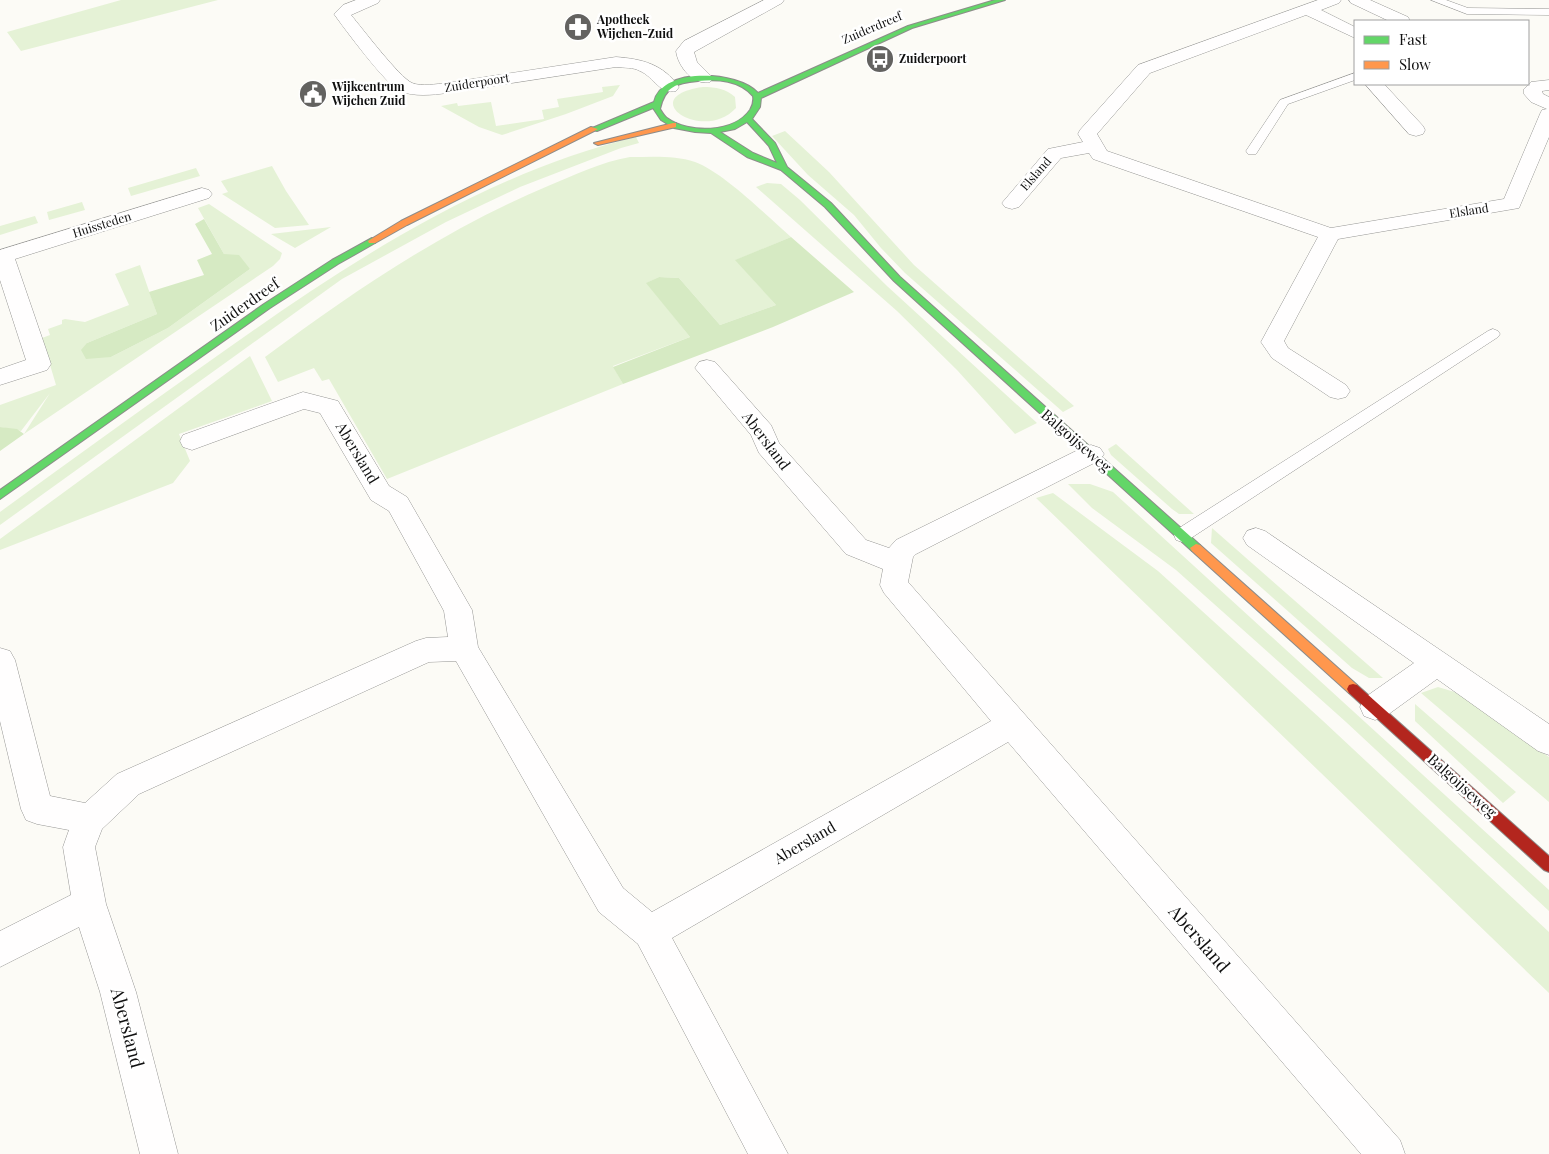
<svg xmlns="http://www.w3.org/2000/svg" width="1549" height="1154" font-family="'Playfair Display',serif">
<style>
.green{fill:#e5f2d6}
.forest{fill:#d6eac3}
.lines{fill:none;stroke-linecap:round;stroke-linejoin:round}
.lane-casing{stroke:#969694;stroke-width:1}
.street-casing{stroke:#969694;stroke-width:1}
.fast-casing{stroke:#8d8c8a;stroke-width:2}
.slow-casing{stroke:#8d8c8a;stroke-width:2}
.jam-casing{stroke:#8d8c8a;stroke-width:2}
.lane{fill:#fffefe;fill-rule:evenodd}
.street{fill:#fffefe;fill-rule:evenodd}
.fast{fill:#63d668;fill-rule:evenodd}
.slow{fill:#ff974d;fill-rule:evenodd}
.jam{fill:#b3261e;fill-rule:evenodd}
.labels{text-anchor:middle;stroke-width:5;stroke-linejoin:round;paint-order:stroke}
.far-poi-label{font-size:12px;font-weight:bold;fill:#101010;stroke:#fff;text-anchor:start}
.far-street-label{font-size:12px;fill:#101010;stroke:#fff}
.street-label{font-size:15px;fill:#101010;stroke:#fff}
.near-street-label{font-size:18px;fill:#101010;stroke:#fff}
</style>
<rect width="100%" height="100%" fill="#fcfbf6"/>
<path class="green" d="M 121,0 L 218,0 L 21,51 L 7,32 Z
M 620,85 L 613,96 L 566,114 L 502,135 L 479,127 L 441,106 L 457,103 L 458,106 L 491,102 L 496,126 L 544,119 L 542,110 L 559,107 L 557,99 L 603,92 L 602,87 Z
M 703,87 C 716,87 726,89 735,97 L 736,108 C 703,144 633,97 703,87 Z
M 785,131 L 829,172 L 914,265 L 1074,406 L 1063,412 L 905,273 L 881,248 L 854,215 L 808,175 L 772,136 Z
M 636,137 L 639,143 L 621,148 L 520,187 L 446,222 L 342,279 L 0,525 L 0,512 C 64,465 128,419 193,373 C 329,276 471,177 636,137 Z
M 630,157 C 651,157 675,155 695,162 C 723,172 767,216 791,237 L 736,260 L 776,305 L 720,325 L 679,278 L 659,277 L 647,283 L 690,337 L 613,366 L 623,384 L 387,479 L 329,379 L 322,381 L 314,368 L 278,382 L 265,357 C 354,291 445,229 548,186 C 575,175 601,162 630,157 Z
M 272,166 L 286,191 L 309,225 L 275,228 L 222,194 L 228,192 L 221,181 Z
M 196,168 L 200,176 L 131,196 L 128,188 Z
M 767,183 L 781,184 L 800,200 L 887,286 L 1037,423 L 1015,434 L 957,370 L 897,311 L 756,187 Z
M 82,202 L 85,210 L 49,220 L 47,212 Z
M 209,204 L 282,253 L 280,259 L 273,266 L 24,434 L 50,393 L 21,431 L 0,427 L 0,405 L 56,385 L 42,338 L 50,335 L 48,329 L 62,324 L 62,320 L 65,319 L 85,322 L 129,305 L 115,274 L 140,265 L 157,314 L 87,343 L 111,357 L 168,328 L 250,269 L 224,254 L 198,208 Z
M 35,216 L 38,223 L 0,235 L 0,226 Z
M 331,227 L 295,248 L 271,234 Z
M 250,356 L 272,401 L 179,434 L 190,461 L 173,483 L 0,550 L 0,539 Z
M 1116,444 L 1194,514 L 1179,514 L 1172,509 L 1111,455 L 1108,449 Z
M 1068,484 L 1090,484 L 1113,492 L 1549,890 L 1549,911 L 1346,722 L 1176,570 L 1092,508 Z
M 1053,493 L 1158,571 L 1322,720 L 1549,932 L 1549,993 L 1036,498 Z
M 1212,528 L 1383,678 L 1369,678 L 1352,668 L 1211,543 Z
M 1438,687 L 1458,693 L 1549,757 L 1549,802 L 1421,693 Z
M 1415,704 L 1516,792 L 1503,803 L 1415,721 Z"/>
<path class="forest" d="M 204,219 L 224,254 L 239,255 L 250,269 L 168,328 L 111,357 L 86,359 L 81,350 L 87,343 L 157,314 L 149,292 L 204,275 L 197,260 L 212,254 L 195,224 Z
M 791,237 L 854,292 L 773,327 L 623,384 L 613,367 L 690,337 L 646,283 L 659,277 L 679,278 L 720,325 L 776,305 L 735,260 Z
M 0,427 L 17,429 L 24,434 L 0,451 Z"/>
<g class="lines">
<defs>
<path id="lane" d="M 1431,0 L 1446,0 L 1468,8 L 1549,9 L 1549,15 L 1467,14 Z
M 1355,73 L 1355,80 L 1288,104 L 1256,154 L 1248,154 L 1246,151 L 1280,100 Z
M 1493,329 L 1498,331 L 1500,334 L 1498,337 L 1188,540 L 1182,542 L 1176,540 L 1174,535 L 1176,530 L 1488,331 Z"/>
<path id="street" d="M 356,0 L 380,0 L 378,3 L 351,15 C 362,28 399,77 412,83 C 422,87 436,84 447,83 L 616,57 C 642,59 663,64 679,87 L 676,91 C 660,95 654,77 640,71 C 633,67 624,68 616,67 L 447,93 C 432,95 414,97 400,91 C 387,86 344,28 334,14 L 343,5 Z
M 764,0 L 784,0 L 782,3 L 694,52 L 697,62 L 713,78 L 710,82 C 694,86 678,67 676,51 L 684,41 Z
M 1318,0 L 1341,0 L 1339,3 L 1321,10 L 1355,27 L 1355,38 L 1306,15 L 1150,73 L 1097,134 L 1107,151 L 1331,228 L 1504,199 L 1540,114 L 1542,110 L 1547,109 L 1531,102 L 1524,94 L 1524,89 L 1531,82 L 1549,80 L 1549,90 L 1542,91 L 1543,94 L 1549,97 L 1549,137 L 1519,208 L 1338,239 L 1284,341 L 1288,348 L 1346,385 L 1350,391 L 1346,397 L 1338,399 L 1330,397 L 1272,358 L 1261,342 L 1318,237 L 1093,159 L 1089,153 L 1061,158 L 1019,207 L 1012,209 L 1005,207 L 1002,203 L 1048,149 L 1083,142 L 1078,134 L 1080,130 L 1138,65 Z
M 1349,0 L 1370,0 L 1408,17 L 1410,21 L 1389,21 L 1351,3 Z
M 1365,84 L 1384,84 L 1423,126 L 1425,130 L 1423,134 L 1416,136 L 1409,134 Z
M 202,188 L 209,190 L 212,194 L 209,198 L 15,259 L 51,364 L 47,370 L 0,385 L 0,369 L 26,360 L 0,280 L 0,250 Z
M 707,360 L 715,362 L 771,425 L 779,443 L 866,540 L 889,548 L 896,540 L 1082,448 L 1091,445 L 1100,448 L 1104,454 L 1100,460 L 916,554 L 913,557 L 908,582 L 1400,1140 L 1405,1154 L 1361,1154 L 1008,742 L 672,938 L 788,1154 L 748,1154 L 638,944 L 599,912 L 456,661 L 429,662 L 139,794 L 102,829 L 95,847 L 106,904 L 136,992 L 178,1154 L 140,1154 L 100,992 L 79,927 L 0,967 L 0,931 L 71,895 L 63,847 L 69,830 L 37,824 L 26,820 L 21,809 L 0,721 L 0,648 L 10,651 L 15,660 L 50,796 L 85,803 L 117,774 L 416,641 L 426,638 L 448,637 L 444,611 L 389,511 L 371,500 L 320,413 L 304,409 L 192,450 L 183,447 L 180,441 L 183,435 L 303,392 L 338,401 L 389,486 L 407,497 L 472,610 L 478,647 L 623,888 L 652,912 L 991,721 L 884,593 L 880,585 L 883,569 L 846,554 L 759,453 L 751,435 L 695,368 L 699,362 Z
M 1256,528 L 1265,531 L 1549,724 L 1549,755 L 1538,751 L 1437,679 L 1386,716 L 1375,720 L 1364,716 L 1360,707 L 1364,698 L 1414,663 L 1247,545 L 1243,538 L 1247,531 Z"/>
<path id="fast" d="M 995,0 L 1005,0 L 912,28 L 761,98 L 760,107 L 752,119 L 775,143 L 787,167 L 831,203 L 900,277 L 1200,545 L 1202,548 L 1200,551 L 1192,551 L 894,281 L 825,207 L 781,170 L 747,157 L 711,133 L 695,132 L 674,128 L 661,120 L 653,108 L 597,131 L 590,129 L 654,102 C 662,66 738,71 758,93 L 908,26 ZM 698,81 C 718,79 739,80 753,96 C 754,102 753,105 750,110 C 734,133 689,134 667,118 C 664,116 662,112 660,109 C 665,86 677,83 698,81 ZM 747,122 L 769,146 L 777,163 L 753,153 L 720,132 L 735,129 Z
M 372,238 L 376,241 L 375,243 L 338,264 L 270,308 L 0,499 L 0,490 L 264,304 L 332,260 Z"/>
<path id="slow" d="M 673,123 L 676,123 L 676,127 L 598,145 L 594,143 Z
M 591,127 L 598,129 L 407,225 L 375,243 L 369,243 L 368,241 L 401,221 Z
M 1196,544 L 1200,545 L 1357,685 L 1359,689 L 1357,693 L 1353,694 L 1349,693 L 1192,551 L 1190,548 Z"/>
<path id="jam" d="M 1353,684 L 1357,685 L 1549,856 L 1549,872 L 1544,870 L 1349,693 L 1347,689 L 1349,685 Z"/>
</defs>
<use href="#lane" class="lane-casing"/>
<use href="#street" class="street-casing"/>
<use href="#fast" class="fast-casing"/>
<use href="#slow" class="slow-casing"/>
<use href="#jam" class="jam-casing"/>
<use href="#lane" class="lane"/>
<use href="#street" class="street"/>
<use href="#fast" class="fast"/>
<use href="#slow" class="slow"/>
<use href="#jam" class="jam"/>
</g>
<defs>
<symbol id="pharmacy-disc" viewBox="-11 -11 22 22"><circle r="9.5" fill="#636260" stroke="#fff"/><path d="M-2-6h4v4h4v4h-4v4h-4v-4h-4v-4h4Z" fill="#fff"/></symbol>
<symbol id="bus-disc" viewBox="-11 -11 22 22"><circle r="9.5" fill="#636260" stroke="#fff"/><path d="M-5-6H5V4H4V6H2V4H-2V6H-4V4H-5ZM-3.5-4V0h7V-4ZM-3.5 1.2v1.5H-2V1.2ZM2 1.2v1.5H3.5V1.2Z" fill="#fff"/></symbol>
<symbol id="civic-disc" viewBox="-11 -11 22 22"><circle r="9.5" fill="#636260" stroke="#fff"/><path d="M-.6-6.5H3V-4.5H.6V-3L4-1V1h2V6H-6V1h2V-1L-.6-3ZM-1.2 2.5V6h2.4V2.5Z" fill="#fff"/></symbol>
</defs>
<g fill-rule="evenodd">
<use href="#pharmacy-disc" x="562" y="11" width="32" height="32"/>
<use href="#bus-disc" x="864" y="43" width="32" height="32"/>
<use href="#civic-disc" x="297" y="78" width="32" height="32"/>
</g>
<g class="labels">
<g class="far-poi-label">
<text x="597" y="24">Apotheek<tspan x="597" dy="14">Wijchen-Zuid</tspan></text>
<text x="899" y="63">Zuiderpoort</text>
<text x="332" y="91">Wijkcentrum<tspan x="332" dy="14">Wijchen Zuid</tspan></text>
</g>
<g class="far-street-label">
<text transform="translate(872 28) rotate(-23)" y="4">Zuiderdreef</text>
<text transform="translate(477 83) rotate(-9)" y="4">Zuiderpoort</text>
<text transform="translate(1036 174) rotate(-49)" y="4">Elsland</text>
<text transform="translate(1469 211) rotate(-9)" y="4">Elsland</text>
<text transform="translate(102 225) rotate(-17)" y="4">Huissteden</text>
</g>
<g class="street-label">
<text transform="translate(245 305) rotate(-35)" y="5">Zuiderdreef</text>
<text transform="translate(766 441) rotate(53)" y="5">Abersland</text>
<text transform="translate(1076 441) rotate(41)" y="5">Balgoijseweg</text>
<text transform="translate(357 453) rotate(59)" y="5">Abersland</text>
<text transform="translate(1462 786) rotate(42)" y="5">Balgoijseweg</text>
<text transform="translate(805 843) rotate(-30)" y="5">Abersland</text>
</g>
<g class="near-street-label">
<text transform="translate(1199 939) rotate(49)" y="6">Abersland</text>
<text transform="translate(127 1028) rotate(75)" y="6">Abersland</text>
</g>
</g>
<rect x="1354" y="20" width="175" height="65" fill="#ffffff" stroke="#9f9f9f"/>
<rect x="1364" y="36" width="25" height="8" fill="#63d668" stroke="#9f9f9f"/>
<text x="1399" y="45" font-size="15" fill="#101010">Fast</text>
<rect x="1364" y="61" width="25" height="8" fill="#ff974d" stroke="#9f9f9f"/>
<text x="1399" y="70" font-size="15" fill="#101010">Slow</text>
</svg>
